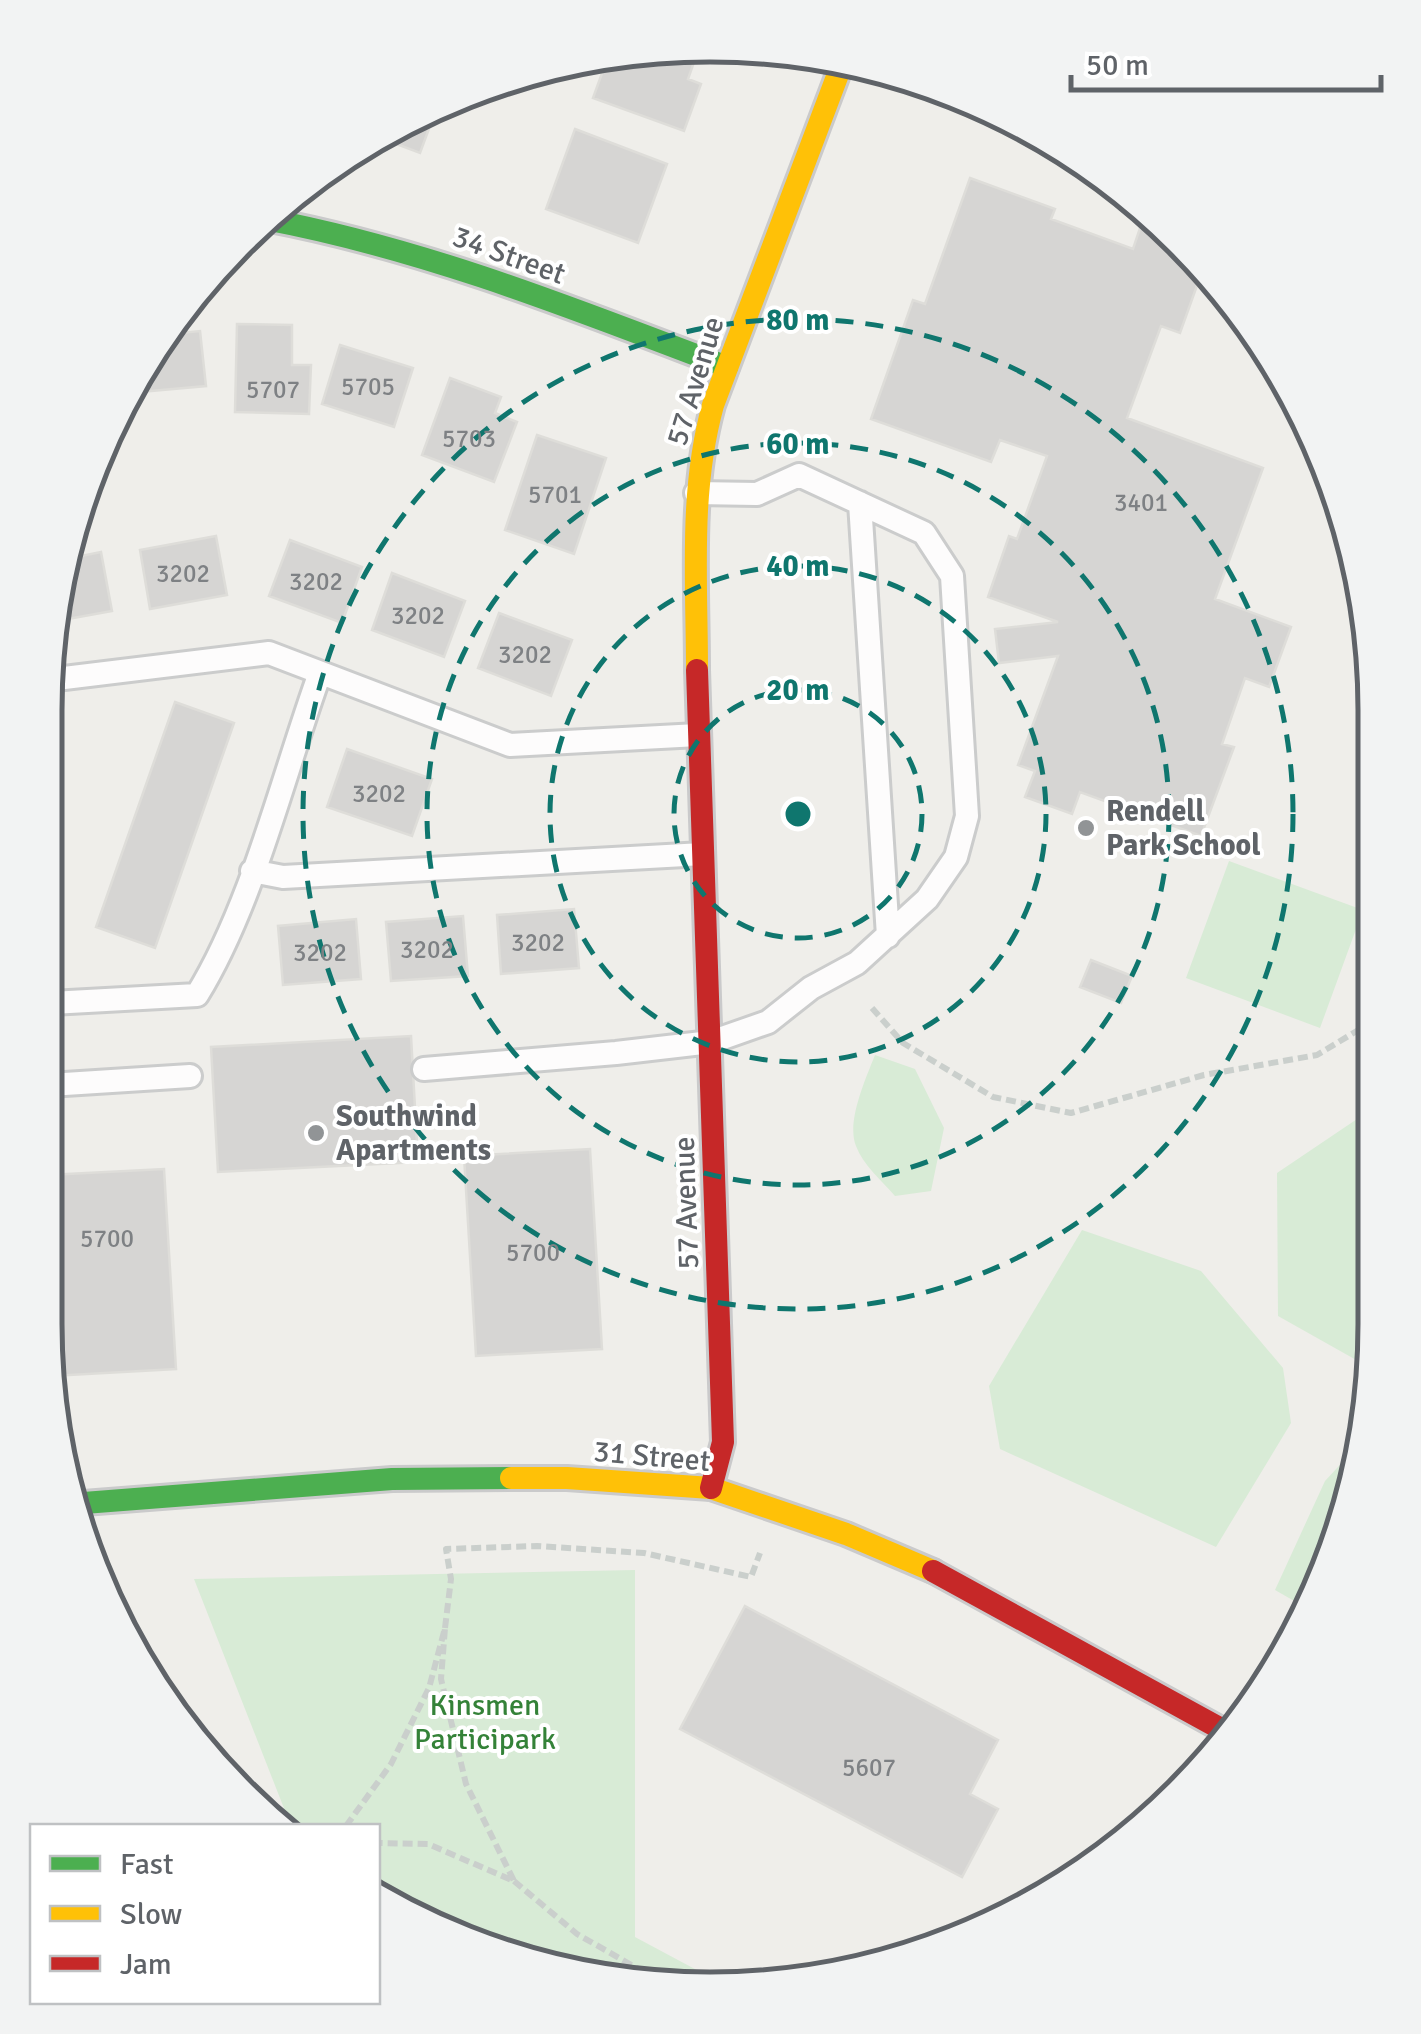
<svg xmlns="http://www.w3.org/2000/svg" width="1421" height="2034" font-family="Signika,sans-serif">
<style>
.green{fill:#d8ebd6}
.building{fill:#d6d5d3;stroke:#deddd9;stroke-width:2.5}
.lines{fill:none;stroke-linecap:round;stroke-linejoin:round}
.lane-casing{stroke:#cbcccc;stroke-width:28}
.fast-casing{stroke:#cacacb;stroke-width:28}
.slow-casing{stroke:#cacacb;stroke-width:28}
.jam-casing{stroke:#cacacb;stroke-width:28}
.path{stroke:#cacfcc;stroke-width:6;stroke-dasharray:10 5;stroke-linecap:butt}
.lane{stroke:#fdfcfc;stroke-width:22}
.fast{stroke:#4caf50;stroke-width:22}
.slow{stroke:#ffc107;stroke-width:22}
.jam{stroke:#c62828;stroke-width:22}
.ring{fill:none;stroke:#0f766e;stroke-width:5;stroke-dasharray:18 12}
.poi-dot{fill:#919496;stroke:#fff;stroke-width:4}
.labels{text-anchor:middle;stroke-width:8;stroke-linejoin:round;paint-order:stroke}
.number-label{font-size:25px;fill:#7e8184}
.street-label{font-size:30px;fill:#5f6368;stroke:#fff}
.poi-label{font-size:30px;font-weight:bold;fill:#5f6368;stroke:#fff;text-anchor:start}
.park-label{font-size:30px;fill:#348238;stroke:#fff}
.rim{fill:none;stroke:#5f6368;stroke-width:5}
.centre{fill:#0f766e;stroke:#fff;stroke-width:5}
.ring-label{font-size:30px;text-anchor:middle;font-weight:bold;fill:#0f766e;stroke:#fff;stroke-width:8;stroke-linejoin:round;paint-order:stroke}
</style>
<rect width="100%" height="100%" fill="#efeeea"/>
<path class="green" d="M 1229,861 L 1363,910 L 1320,1028 L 1186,978 Z
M 875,1055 L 915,1069 L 944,1128 L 931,1191 L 895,1196 C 882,1181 863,1165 856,1146 C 846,1122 866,1078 875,1055 Z
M 1373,1115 L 1375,1366 L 1374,1370 L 1278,1316 L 1277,1173 L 1360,1117 Z
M 1082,1230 L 1201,1271 L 1283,1368 L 1291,1423 L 1216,1547 L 1000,1449 L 989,1386 Z
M 1362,1441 L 1353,1495 L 1310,1610 L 1275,1590 L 1325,1481 Z
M 635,1570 L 635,1937 L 721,1983 L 623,1983 L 455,1938 L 378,1890 L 378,1826 L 287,1826 L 289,1821 L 194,1579 Z"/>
<path class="building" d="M 699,48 L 688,79 L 701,84 L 684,131 L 593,98 L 609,54 Z
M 437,107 L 420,153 L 375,136 L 377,134 Z
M 575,129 L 667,164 L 638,243 L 546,209 Z
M 970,178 L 1055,209 L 1051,219 L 1133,249 L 1140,228 L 1181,243 L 1204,266 L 1180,333 L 1161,326 L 1127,418 L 1263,468 L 1215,599 L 1291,627 L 1269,687 L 1245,678 L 1222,744 L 1234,747 L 1201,836 L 1080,792 L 1072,814 L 1025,797 L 1035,771 L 1018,765 L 1058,656 L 999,663 L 995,629 L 1058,622 L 988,597 L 1009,536 L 1017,539 L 1047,456 L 1000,440 L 991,462 L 871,419 L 913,300 L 925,304 Z
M 237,324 L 292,325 L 292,365 L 311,365 L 309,414 L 235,412 Z
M 200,331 L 206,386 L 128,393 L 134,377 L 170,334 Z
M 340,345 L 413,368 L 394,427 L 322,404 Z
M 450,378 L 501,397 L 495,413 L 517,422 L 494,482 L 422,455 Z
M 537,435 L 606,458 L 574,554 L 505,530 Z
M 216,536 L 227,595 L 150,609 L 140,550 Z
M 290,540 L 362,567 L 342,623 L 269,596 Z
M 101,552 L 112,611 L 57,621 L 58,580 L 66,559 Z
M 392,573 L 465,601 L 444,657 L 372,630 Z
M 499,613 L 572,640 L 551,696 L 478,668 Z
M 175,702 L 234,723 L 155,948 L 96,927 Z
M 347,749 L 432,779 L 412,836 L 327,807 Z
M 574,909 L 579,968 L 501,974 L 497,915 Z
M 463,916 L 468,976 L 391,981 L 386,922 Z
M 356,919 L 361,979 L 283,985 L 278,926 Z
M 1091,960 L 1132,976 L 1121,1003 L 1080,987 Z
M 411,1036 L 418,1162 L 218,1172 L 211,1047 Z
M 590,1149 L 602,1349 L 476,1356 L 464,1156 Z
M 164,1169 L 176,1369 L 52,1376 L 45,1300 L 48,1175 Z
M 745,1606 L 998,1740 L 970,1794 L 998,1809 L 962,1877 L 680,1729 Z"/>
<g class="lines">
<defs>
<path id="lane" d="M 860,503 L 888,936
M 56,679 L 269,653 L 510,745 L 698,735
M 252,871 L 283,877 L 703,854
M 51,1003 L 197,995 C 253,904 283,775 320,673
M 424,1069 L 616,1053 L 711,1042 L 768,1022 L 811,988 L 857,963 L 927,899 L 956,857 L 967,816 L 952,576 L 924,533 L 799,475 L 757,494 L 696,493
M 49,1085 L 190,1076"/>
<path id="fast" d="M 265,219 C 425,249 575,309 727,367
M 71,1504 L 392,1479 L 511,1478"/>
<path id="slow" d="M 697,670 C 697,581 689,492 713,405 L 843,61
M 511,1478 L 567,1478 L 711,1488 L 846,1534 L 933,1571"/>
<path id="jam" d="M 697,670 L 723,1442 L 711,1488
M 933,1571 L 1232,1735"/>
</defs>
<use href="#lane" class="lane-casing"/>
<use href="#fast" class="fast-casing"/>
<use href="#slow" class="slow-casing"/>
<use href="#jam" class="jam-casing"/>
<path class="path" d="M 872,1008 L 903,1043 L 993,1097 L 1071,1113 L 1204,1075 L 1317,1055 L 1360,1029 L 1373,1027
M 445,1628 L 451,1579 L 446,1549 L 537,1546 L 644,1553 L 751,1577 L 760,1553
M 346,1826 L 391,1764 L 429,1688 L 445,1628 L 441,1679 L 466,1784 L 514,1881 L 428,1844 L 378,1843
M 514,1881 L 577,1934 L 663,1983"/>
<use href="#lane" class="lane"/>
<use href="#fast" class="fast"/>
<use href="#slow" class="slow"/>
<use href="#jam" class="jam"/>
</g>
<g class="ring">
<circle cx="798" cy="814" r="124"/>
<circle cx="798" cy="814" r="248"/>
<circle cx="798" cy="814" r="371"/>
<circle cx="798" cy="814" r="495"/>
</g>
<g class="poi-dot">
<circle cx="1086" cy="828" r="10"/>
<circle cx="316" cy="1133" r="10"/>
</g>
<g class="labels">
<g class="number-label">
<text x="368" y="395">5705</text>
<text x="273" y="398">5707</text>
<text x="469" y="447">5703</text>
<text x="555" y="503">5701</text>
<text x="1141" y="511">3401</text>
<text x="183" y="582">3202</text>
<text x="316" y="590">3202</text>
<text x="418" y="624">3202</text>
<text x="525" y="663">3202</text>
<text x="379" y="802">3202</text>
<text x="538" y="951">3202</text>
<text x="427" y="958">3202</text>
<text x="320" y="961">3202</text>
<text x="107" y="1247">5700</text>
<text x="533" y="1261">5700</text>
<text x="869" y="1776">5607</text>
</g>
<g class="street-label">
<text transform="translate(509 255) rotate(20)" y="10">34 Street</text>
<text transform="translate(695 381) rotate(-73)" y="10">57 Avenue</text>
<text transform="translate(686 1203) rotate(-92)" y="10">57 Avenue</text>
<text transform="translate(652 1456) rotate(5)" y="10">31 Street</text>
</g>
<g class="poi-label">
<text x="1106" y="821">Rendell<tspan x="1106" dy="34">Park School</tspan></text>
<text x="336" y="1126">Southwind<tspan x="336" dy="34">Apartments</tspan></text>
</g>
<g class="park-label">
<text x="485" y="1715">Kinsmen<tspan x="485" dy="34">Participark</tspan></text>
</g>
</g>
<path d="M0 0H1421V2034H0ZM710 62H710A648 648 0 0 1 1358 710V1324A648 648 0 0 1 710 1972H710A648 648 0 0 1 62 1324V710A648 648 0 0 1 710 62Z" fill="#f2f3f3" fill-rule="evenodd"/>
<path class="rim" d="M710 62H710A648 648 0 0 1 1358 710V1324A648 648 0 0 1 710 1972H710A648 648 0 0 1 62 1324V710A648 648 0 0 1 710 62Z"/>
<circle cx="798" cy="814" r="15" class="centre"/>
<g class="ring-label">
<text x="798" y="330">80 m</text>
<text x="798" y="454">60 m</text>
<text x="798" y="576">40 m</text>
<text x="798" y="700">20 m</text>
</g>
<rect x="30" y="1824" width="350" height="180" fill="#ffffff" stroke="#bfc1c3" stroke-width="2.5"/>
<rect x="50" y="1856" width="50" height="15" fill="#4caf50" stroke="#bfc1c3" stroke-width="2.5"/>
<text x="120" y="1874" font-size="30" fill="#5f6368">Fast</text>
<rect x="50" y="1906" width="50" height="15" fill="#ffc107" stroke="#bfc1c3" stroke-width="2.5"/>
<text x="120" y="1924" font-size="30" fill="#5f6368">Slow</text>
<rect x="50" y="1956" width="50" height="15" fill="#c62828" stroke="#bfc1c3" stroke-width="2.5"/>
<text x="120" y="1974" font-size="30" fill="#5f6368">Jam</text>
<path d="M1071 75v15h310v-15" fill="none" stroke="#5f6368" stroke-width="5"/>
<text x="1086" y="75" font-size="30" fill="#5f6368" stroke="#ffffff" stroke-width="8" paint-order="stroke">50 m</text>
</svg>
